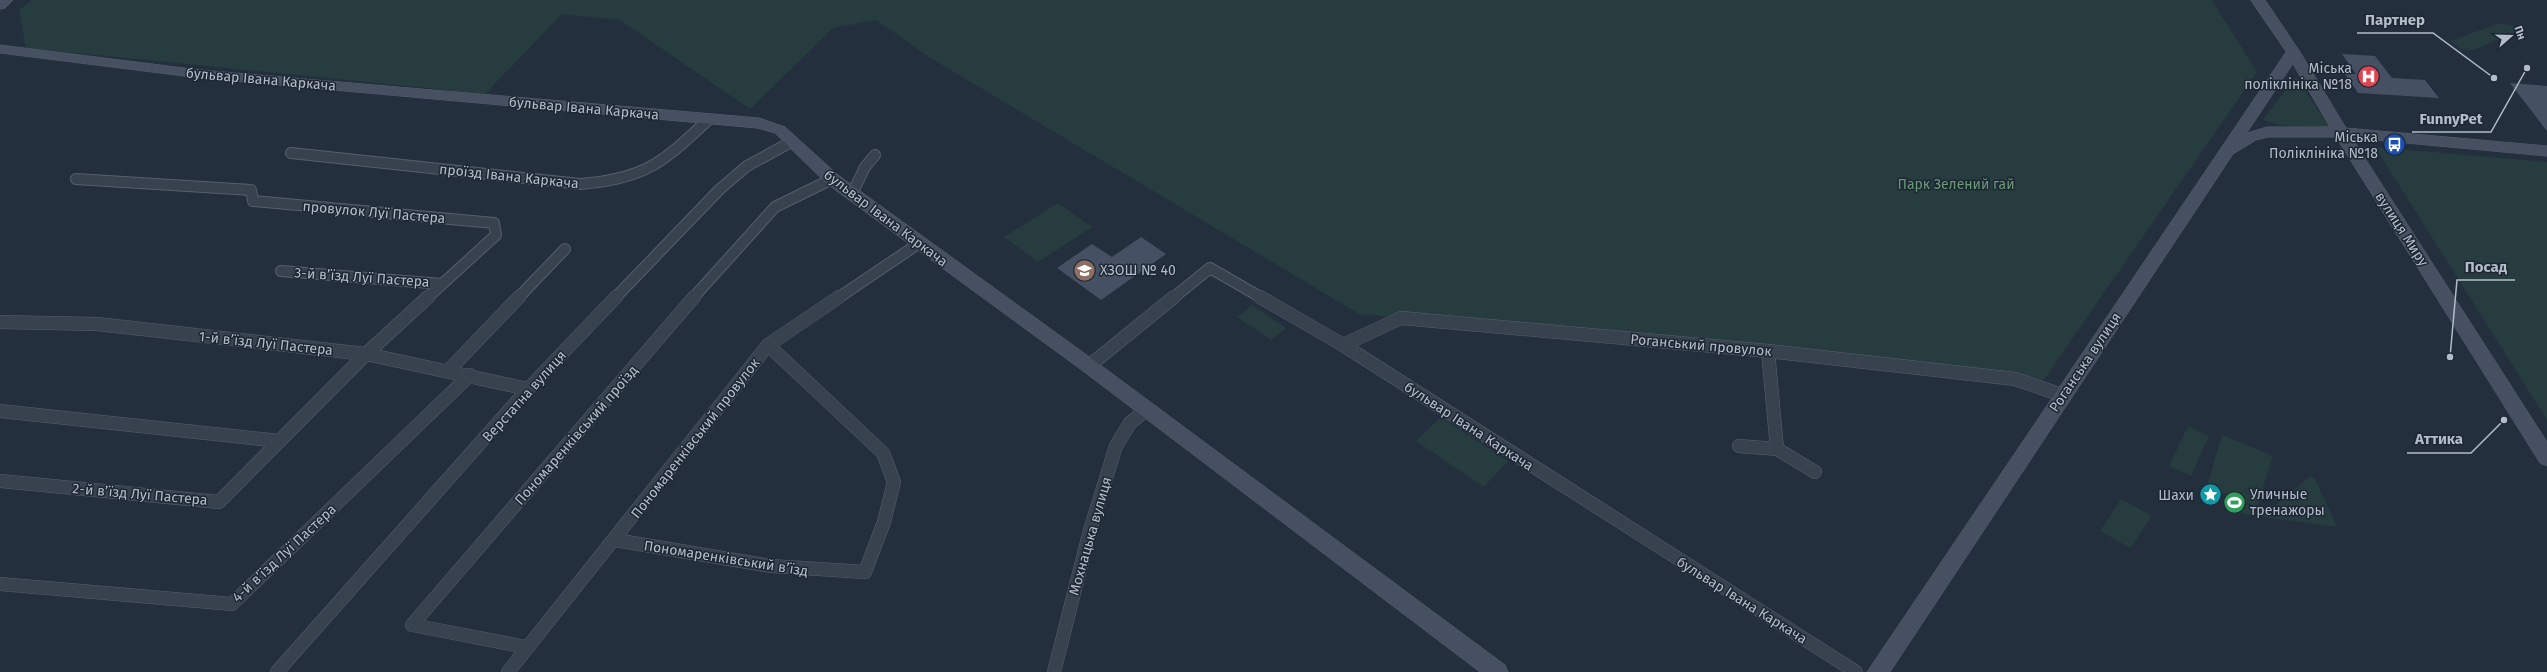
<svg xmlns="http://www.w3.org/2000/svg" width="2547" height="672" font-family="'Fira Sans',sans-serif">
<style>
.green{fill:#263c3f}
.building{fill:#455162}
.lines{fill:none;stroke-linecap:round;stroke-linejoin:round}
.street-far1-casing{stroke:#565f6c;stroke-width:12}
.street-casing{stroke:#565f6c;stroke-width:14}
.secondary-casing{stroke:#565f6c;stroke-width:1}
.street-far1{stroke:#38414e;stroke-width:10}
.street{stroke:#38414e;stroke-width:13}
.secondary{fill:#465061;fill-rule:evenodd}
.labels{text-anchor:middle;stroke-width:3;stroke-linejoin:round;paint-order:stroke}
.poi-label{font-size:14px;fill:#b4bcc9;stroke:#1d2633;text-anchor:end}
.street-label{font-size:14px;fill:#b4bcc9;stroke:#1d2633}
.park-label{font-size:14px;fill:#6b9a76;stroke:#1d2633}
.leader{fill:none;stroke:#b4bcc9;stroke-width:1.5}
.callout-dot{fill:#b4bcc9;stroke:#1d2633;stroke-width:1.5}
.callout-label{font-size:15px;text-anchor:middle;font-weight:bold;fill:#b4bcc9;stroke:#1d2633;stroke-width:3;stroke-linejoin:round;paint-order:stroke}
</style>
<rect width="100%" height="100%" fill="#242f3e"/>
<path class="green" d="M 32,0 L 2212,0 L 2257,72 L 2043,381 L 2001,372 L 1359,314 L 929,57 L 876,20 L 833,28 L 750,109 L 620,20 L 562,14 L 485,94 L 26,48 L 19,10 Z
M 2499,23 L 2513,26 L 2518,31 L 2474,50 L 2460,49 L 2451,41 Z
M 2296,77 L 2330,128 L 2280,125 L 2264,120 L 2263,119 Z
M 2375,147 L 2547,162 L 2547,420 Z
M 1058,203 L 1092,227 L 1038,262 L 1004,237 Z
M 1252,305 L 1286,328 L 1271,340 L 1237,317 Z
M 1441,417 L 1508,461 L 1484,487 L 1416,441 Z
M 2188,426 L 2209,436 L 2191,476 L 2169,466 Z
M 2222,435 L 2273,456 L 2257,507 L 2207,486 Z
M 2310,476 L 2315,479 L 2337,527 L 2262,517 Z
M 2228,497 L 2254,507 L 2251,516 L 2224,507 Z
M 2121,499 L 2152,516 L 2130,548 L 2100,531 Z"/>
<path class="building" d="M 2342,54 L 2375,56 L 2392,78 L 2425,80 L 2439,98 L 2358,93 L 2345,74 L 2356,74 Z
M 2510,83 L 2547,86 L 2547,131 Z
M 1141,237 L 1166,254 L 1101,300 L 1057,268 L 1092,244 L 1112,257 Z"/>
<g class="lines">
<defs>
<path id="street-far1" d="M 291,153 L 580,184 C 645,179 662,163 708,120
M 76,179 L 251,190 L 253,201 L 494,223 L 496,235 L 427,298
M 852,194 L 865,167 L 875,155
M 281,271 L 442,284
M 518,298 L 565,249
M 615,298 L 720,189 L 747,166 L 791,142
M 693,298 L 775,207 L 832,179
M 838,298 L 918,244
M 1173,298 L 1210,268 L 1262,298"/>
<path id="street" d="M 1260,297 L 1343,345 L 1856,672
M 0,322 L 97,324 L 366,354 L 528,389
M 1343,345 L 1401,318 L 1768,351 L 2015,379 L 2062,395
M 1768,351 L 1777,449
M 1089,366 L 1174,297
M 448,371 L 519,297
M 0,411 L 280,441
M 1739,446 L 1777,449 L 1815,472
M 0,481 L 219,502 L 366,354 L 428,297
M 615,540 L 771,566 L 865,572 L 884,522 L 894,482 L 883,453 L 768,345
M 0,584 L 232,604 L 470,375
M 526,647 L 412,625 L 694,297
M 277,672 L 528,389 L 616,297
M 508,672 L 768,345 L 839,297
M 1054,672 L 1090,530 L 1116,446 L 1130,423 L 1146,410"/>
<path id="secondary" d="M 0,0 L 13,0 L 5,8 L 0,9 Z
M 2251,0 L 2265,0 L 2300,52 L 2346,128 L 2547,146 L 2547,156 L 2352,138 L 2547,442 L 2547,466 L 2540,463 L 2336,137 L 2268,137 L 2256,140 L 2233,154 L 1890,672 L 1867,672 L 2286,52 ZM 2293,64 L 2330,127 L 2267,127 L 2247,133 Z
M 0,45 L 200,70 L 759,118 L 785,127 L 838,175 L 1095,361 L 1505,665 L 1508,672 L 1480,672 L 1083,371 L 826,183 L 775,133 L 757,128 L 200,78 L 0,53 Z"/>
</defs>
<use href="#street-far1" class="street-far1-casing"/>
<use href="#street" class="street-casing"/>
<use href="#secondary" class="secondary-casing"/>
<use href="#street-far1" class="street-far1"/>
<use href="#street" class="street"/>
<use href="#secondary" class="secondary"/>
</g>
<defs>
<symbol id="hospital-disc" viewBox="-11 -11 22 22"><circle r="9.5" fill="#e0444e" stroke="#1d2633"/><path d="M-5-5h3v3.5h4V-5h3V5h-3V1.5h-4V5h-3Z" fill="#fff"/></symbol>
<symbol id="bus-disc" viewBox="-11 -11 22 22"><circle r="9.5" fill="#1a4fb4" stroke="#1d2633"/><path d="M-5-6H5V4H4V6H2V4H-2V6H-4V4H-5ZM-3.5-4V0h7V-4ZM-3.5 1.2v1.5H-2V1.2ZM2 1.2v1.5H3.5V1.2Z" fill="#fff"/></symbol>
<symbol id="school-disc" viewBox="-11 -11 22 22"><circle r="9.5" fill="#8d6e63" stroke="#1d2633"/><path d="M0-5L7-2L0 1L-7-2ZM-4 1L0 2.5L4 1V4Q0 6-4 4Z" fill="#fff"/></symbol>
<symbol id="sight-disc" viewBox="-11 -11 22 22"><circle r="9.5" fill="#0f9aa8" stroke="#1d2633"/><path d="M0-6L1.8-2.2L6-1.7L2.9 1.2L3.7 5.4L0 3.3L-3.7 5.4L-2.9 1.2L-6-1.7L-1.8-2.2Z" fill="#fff"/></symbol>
<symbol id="stadium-disc" viewBox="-11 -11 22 22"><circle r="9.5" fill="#2e9e5b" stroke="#1d2633"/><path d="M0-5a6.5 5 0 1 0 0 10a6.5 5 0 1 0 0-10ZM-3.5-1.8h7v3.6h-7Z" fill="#fff"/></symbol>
</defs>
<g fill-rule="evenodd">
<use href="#hospital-disc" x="2356" y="64" width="25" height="25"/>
<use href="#bus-disc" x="2382" y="132" width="25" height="25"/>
<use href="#school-disc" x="1072" y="258" width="25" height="25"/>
<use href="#sight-disc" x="2198" y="482" width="25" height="25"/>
<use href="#stadium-disc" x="2222" y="490" width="25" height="25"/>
</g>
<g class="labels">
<g class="poi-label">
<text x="2352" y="73">Міська<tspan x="2352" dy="16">поліклініка №18</tspan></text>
<text x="2378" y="142">Міська<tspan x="2378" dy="16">Поліклініка №18</tspan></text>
<text x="1100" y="275" text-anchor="start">ХЗОШ № 40</text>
<text x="2250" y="499" text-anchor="start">Уличные<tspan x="2250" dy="16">тренажоры</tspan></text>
<text x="2194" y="500">Шахи</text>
</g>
<g class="street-label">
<text transform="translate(261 79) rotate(5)" y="5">бульвар Івана Каркача</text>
<text transform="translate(584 108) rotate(5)" y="5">бульвар Івана Каркача</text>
<text transform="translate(509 176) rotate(6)" y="5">проїзд Івана Каркача</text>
<text transform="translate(374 212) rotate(5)" y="5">провулок Луї Пастера</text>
<text transform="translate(886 218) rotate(37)" y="5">бульвар Івана Каркача</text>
<text transform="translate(2402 229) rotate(57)" y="5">вулиця Миру</text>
<text transform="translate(362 277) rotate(4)" y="5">3-й в’їзд Луї Пастера</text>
<text transform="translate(266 343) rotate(6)" y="5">1-й в’їзд Луї Пастера</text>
<text transform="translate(1701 345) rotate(5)" y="5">Роганський провулок</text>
<text transform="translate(2085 362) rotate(-56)" y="5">Роганська вулиця</text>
<text transform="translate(524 396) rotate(-48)" y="5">Верстатна вулиця</text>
<text transform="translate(1469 426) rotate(33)" y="5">бульвар Івана Каркача</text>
<text transform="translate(576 435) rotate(-49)" y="5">Пономаренківський проїзд</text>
<text transform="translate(695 438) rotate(-52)" y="5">Пономаренківський провулок</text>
<text transform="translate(140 494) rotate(5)" y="5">2-й в’їзд Луї Пастера</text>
<text transform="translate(1090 536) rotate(-74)" y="5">Мохнацька вулиця</text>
<text transform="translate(284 553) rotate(-43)" y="5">4-й в’їзд Луї Пастера</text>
<text transform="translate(726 558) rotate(9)" y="5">Пономаренківський в’їзд</text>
<text transform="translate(1742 600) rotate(32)" y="5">бульвар Івана Каркача</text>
</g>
<g class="park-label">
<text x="1956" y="189">Парк Зелений гай</text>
</g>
</g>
<path class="leader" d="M2494 78L2433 33H2357M2527 68L2491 132H2412M2450 357L2457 280H2515M2504 420L2471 453H2407"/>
<g class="callout-dot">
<circle cx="2494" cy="78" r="4"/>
<circle cx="2527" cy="68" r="4"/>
<circle cx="2450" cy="357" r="4"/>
<circle cx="2504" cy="420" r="4"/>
</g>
<g class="callout-label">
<text x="2395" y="25">Партнер</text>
<text x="2451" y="124">FunnyPet</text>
<text x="2486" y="272">Посад</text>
<text x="2439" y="444">Аттика</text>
</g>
<g transform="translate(2511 36) rotate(70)" stroke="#1d2633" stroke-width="3" paint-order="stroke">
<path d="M0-3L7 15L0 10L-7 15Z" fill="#b4bcc9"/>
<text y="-6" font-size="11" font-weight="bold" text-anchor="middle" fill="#b4bcc9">Пн</text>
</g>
</svg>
